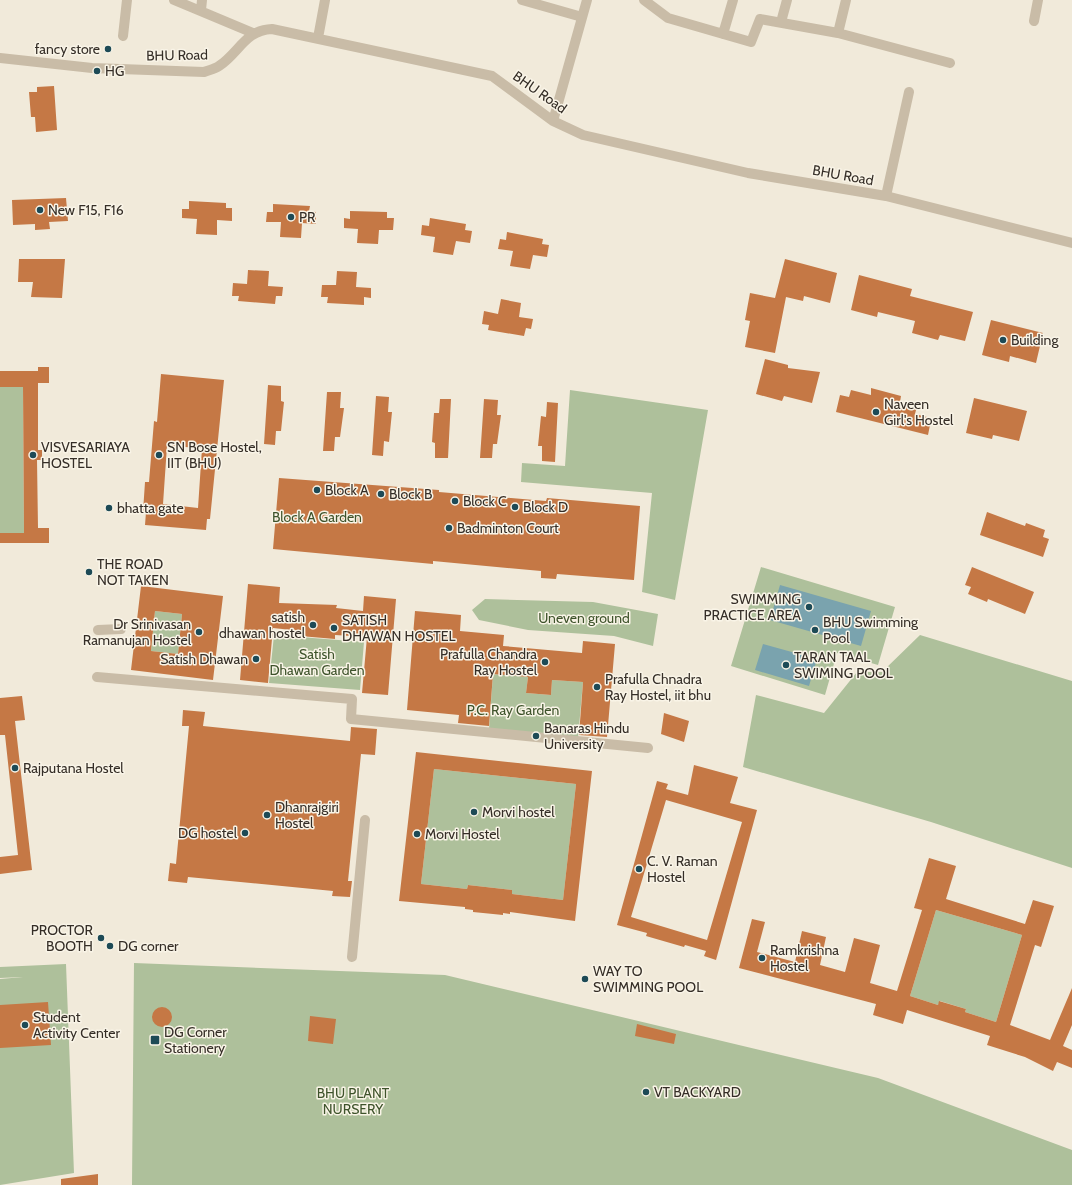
<svg xmlns="http://www.w3.org/2000/svg" width="1072" height="1185" font-family="Cabin,sans-serif">
<style>
.green{fill:#aec09b}
.water{fill:#7aa3ae}
.building{fill:#c57845;fill-rule:evenodd}
.lines{fill:none;stroke-linecap:round;stroke-linejoin:round}
.minor{stroke:#c9bca7;stroke-width:10}
.poi-dot{fill:#1d4a56;stroke:#f9f4e7;stroke-width:1.5}
.labels{text-anchor:middle;stroke-width:3;stroke-linejoin:round;paint-order:stroke}
.poi-label{font-size:14px;fill:#352e27;stroke:#f9f4e7;text-anchor:start}
.street-label{font-size:14px;fill:#352e27;stroke:#f9f4e7}
.park-label{font-size:14px;fill:#3e532b;stroke:#f9f4e7}
</style>
<rect width="100%" height="100%" fill="#f1eada"/>
<path class="green" d="M 0,387 L 23,387 L 24,533 L 0,533 Z
M 570,390 L 708,410 L 675,600 L 642,592 L 652,493 L 521,482 L 522,463 L 565,466 Z
M 761,567 L 895,607 L 878,665 L 837,653 L 825,695 L 731,666 Z
M 485,599 L 593,602 L 658,614 L 653,646 L 614,636 L 528,630 L 479,620 L 472,610 Z
M 155,611 L 182,614 L 178,654 L 151,651 Z
M 274,635 L 364,642 L 360,690 L 269,683 Z
M 920,635 L 1072,681 L 1072,868 L 931,822 L 743,767 L 756,695 L 824,713 L 857,672 L 882,672 Z
M 493,674 L 528,677 L 526,693 L 551,695 L 552,680 L 583,682 L 578,738 L 489,729 Z
M 434,769 L 576,784 L 563,900 L 512,894 L 512,890 L 468,885 L 467,889 L 421,884 Z
M 936,910 L 1022,935 L 996,1022 L 965,1012 L 966,1009 L 940,1001 L 938,1005 L 910,996 Z
M 134,963 L 445,975 L 878,1078 L 1072,1150 L 1072,1185 L 132,1185 Z
M 66,964 L 74,1173 L 0,1185 L 0,979 L 23,977 L 0,978 L 0,967 Z"/>
<path class="water" d="M 780,585 L 871,611 L 861,646 L 770,620 Z
M 763,644 L 817,659 L 809,686 L 755,670 Z"/>
<path class="building" d="M 54,86 L 57,130 L 36,132 L 35,117 L 31,117 L 29,92 L 37,92 L 37,87 Z
M 66,198 L 68,221 L 49,222 L 50,229 L 35,230 L 35,224 L 13,225 L 12,200 Z
M 189,201 L 226,203 L 226,208 L 232,208 L 232,221 L 217,220 L 217,235 L 196,234 L 197,219 L 182,218 L 182,209 L 189,209 Z
M 273,204 L 310,206 L 309,211 L 316,212 L 316,224 L 302,223 L 301,238 L 280,237 L 281,222 L 266,222 L 267,212 L 273,212 Z
M 350,211 L 387,212 L 387,218 L 394,218 L 393,230 L 379,230 L 378,244 L 357,243 L 358,229 L 344,228 L 344,218 L 350,219 Z
M 430,218 L 466,224 L 465,230 L 472,231 L 470,243 L 456,241 L 453,255 L 433,252 L 435,237 L 421,235 L 422,225 L 429,226 Z
M 507,232 L 543,239 L 542,244 L 549,245 L 547,257 L 533,255 L 530,269 L 510,266 L 513,251 L 498,249 L 500,239 L 506,240 Z
M 19,259 L 65,259 L 62,298 L 31,297 L 33,282 L 18,282 Z
M 785,259 L 837,273 L 830,303 L 804,296 L 803,301 L 786,297 L 775,353 L 745,347 L 750,321 L 745,320 L 750,293 L 775,298 Z
M 248,270 L 269,271 L 268,286 L 283,287 L 282,296 L 276,296 L 275,304 L 238,301 L 239,296 L 232,296 L 233,283 L 247,284 Z
M 337,271 L 357,272 L 356,287 L 371,288 L 371,298 L 364,297 L 364,305 L 327,303 L 328,297 L 321,297 L 322,285 L 336,285 Z
M 859,275 L 912,289 L 910,296 L 973,312 L 965,341 L 940,335 L 938,340 L 912,333 L 915,321 L 878,312 L 877,317 L 851,310 Z
M 501,299 L 521,303 L 519,317 L 533,319 L 531,329 L 526,328 L 524,336 L 488,330 L 489,325 L 482,324 L 484,311 L 498,314 Z
M 991,320 L 1043,333 L 1036,363 L 1010,356 L 1009,362 L 982,355 Z
M 765,359 L 788,365 L 788,368 L 820,372 L 812,403 L 784,396 L 782,401 L 756,394 Z
M 38,367 L 49,367 L 49,383 L 38,383 L 38,450 L 42,450 L 42,460 L 37,460 L 38,528 L 49,528 L 49,543 L 0,543 L 0,533 L 24,533 L 23,387 L 0,387 L 0,371 L 38,371 Z
M 161,374 L 224,380 L 210,519 L 207,519 L 206,530 L 145,525 L 146,512 L 143,512 L 145,482 L 149,482 L 154,421 L 157,422 ZM 167,446 L 202,448 L 198,508 L 163,504 Z
M 268,385 L 281,386 L 281,401 L 284,402 L 281,431 L 276,431 L 275,445 L 264,444 Z
M 871,388 L 901,396 L 900,402 L 917,406 L 915,414 L 927,417 L 925,424 L 930,425 L 928,435 L 836,412 L 840,395 L 849,397 L 851,390 L 871,395 Z
M 327,392 L 341,392 L 340,408 L 344,408 L 340,437 L 335,437 L 334,451 L 323,451 Z
M 376,396 L 389,397 L 388,412 L 392,412 L 389,442 L 384,441 L 383,456 L 372,455 Z
M 974,398 L 1027,411 L 1019,441 L 993,435 L 992,439 L 966,433 Z
M 440,399 L 451,399 L 448,458 L 435,458 L 435,443 L 432,442 L 434,413 L 439,413 Z
M 484,399 L 498,400 L 497,415 L 501,415 L 497,444 L 493,444 L 492,458 L 480,458 Z
M 547,402 L 558,403 L 555,462 L 542,461 L 542,446 L 538,446 L 541,416 L 546,417 Z
M 279,478 L 439,490 L 439,492 L 546,501 L 547,498 L 640,506 L 634,580 L 557,574 L 556,579 L 541,578 L 541,571 L 433,561 L 433,564 L 273,549 Z
M 987,512 L 1025,526 L 1026,523 L 1045,530 L 1043,537 L 1049,539 L 1043,557 L 980,535 Z
M 972,567 L 1034,592 L 1025,614 L 988,599 L 987,602 L 968,594 L 971,587 L 965,585 Z
M 248,584 L 280,587 L 279,603 L 337,605 L 336,608 L 363,611 L 364,596 L 396,599 L 388,695 L 362,693 L 367,637 L 335,635 L 335,639 L 300,636 L 301,631 L 273,628 L 268,683 L 240,680 Z
M 141,586 L 223,596 L 213,680 L 131,670 ZM 155,611 L 182,614 L 178,654 L 151,651 Z
M 415,611 L 461,615 L 460,631 L 504,635 L 503,646 L 582,653 L 583,641 L 615,644 L 607,737 L 579,735 L 583,682 L 552,680 L 551,695 L 526,693 L 528,677 L 493,674 L 489,726 L 458,723 L 459,715 L 407,710 Z
M 22,696 L 25,720 L 15,721 L 32,870 L 0,874 L 0,857 L 18,855 L 5,735 L 0,735 L 0,698 Z
M 183,710 L 205,712 L 203,726 L 350,741 L 351,727 L 377,729 L 375,755 L 361,754 L 348,881 L 352,881 L 350,897 L 332,896 L 333,891 L 188,877 L 187,883 L 168,881 L 170,863 L 176,864 L 189,726 L 182,726 Z
M 664,713 L 689,721 L 684,742 L 661,734 Z
M 416,752 L 592,771 L 575,921 L 510,912 L 510,914 L 503,913 L 503,915 L 473,912 L 473,910 L 465,909 L 465,907 L 399,901 ZM 434,769 L 576,784 L 563,900 L 512,894 L 512,890 L 468,885 L 467,889 L 421,884 Z
M 694,765 L 738,777 L 730,803 L 757,810 L 716,960 L 704,956 L 706,951 L 685,945 L 684,947 L 646,936 L 647,933 L 617,925 L 657,781 L 668,784 L 666,789 L 688,795 ZM 666,800 L 742,822 L 707,940 L 631,917 Z
M 929,858 L 956,866 L 946,899 L 1025,924 L 1033,900 L 1054,906 L 1041,947 L 1035,945 L 1010,1025 L 1050,1040 L 1072,988 L 1072,1025 L 1063,1046 L 1072,1050 L 1072,1068 L 1057,1062 L 1053,1071 L 1025,1057 L 987,1045 L 990,1036 L 907,1010 L 903,1024 L 873,1015 L 876,1004 L 739,968 L 752,919 L 765,922 L 757,952 L 795,962 L 802,931 L 826,937 L 820,965 L 845,972 L 854,938 L 880,945 L 870,983 L 897,991 L 922,910 L 914,908 ZM 936,910 L 1022,935 L 996,1022 L 965,1012 L 966,1009 L 939,1001 L 938,1005 L 910,996 Z
M 48,1002 L 51,1045 L 0,1048 L 0,1005 Z
M152 1017a10 10 0 1 1 20 0a10 10 0 1 1-20 0Z
M 310,1016 L 336,1019 L 333,1044 L 308,1041 Z
M 637,1024 L 676,1034 L 674,1044 L 635,1036 Z
M 98,1174 L 98,1185 L 61,1185 L 61,1179 Z"/>
<g class="lines">
<path class="minor" d="M 174,0 L 253,33
M 522,0 L 582,17
M 644,0 L 668,18 L 751,42 L 760,19 L 838,33 L 950,63
M 201,10 L 202,0
M 1034,21 L 1038,0
M 781,22 L 787,0
M 838,33 L 846,0
M 723,34 L 733,0
M 123,36 L 127,0
M 318,38 L 325,0
M 0,58 L 92,68 L 204,72 C 209,70 215,69 219,66 C 239,53 245,30 272,29 L 492,76 L 553,121 L 583,135 L 748,173 L 886,196 L 1072,243
M 553,121 L 587,0
M 886,196 L 909,92
M 98,630 L 121,629
M 97,677 L 352,699 L 351,719 L 648,748
M 352,957 L 365,820"/>
</g>
<g class="poi-dot">
<circle cx="108" cy="49" r="4"/>
<circle cx="97" cy="71" r="4"/>
<circle cx="40" cy="210" r="4"/>
<circle cx="291" cy="217" r="4"/>
<circle cx="1003" cy="340" r="4"/>
<circle cx="876" cy="412" r="4"/>
<circle cx="33" cy="455" r="4"/>
<circle cx="159" cy="455" r="4"/>
<circle cx="317" cy="490" r="4"/>
<circle cx="381" cy="494" r="4"/>
<circle cx="455" cy="501" r="4"/>
<circle cx="515" cy="507" r="4"/>
<circle cx="109" cy="508" r="4"/>
<circle cx="449" cy="528" r="4"/>
<circle cx="89" cy="572" r="4"/>
<circle cx="809" cy="607" r="4"/>
<circle cx="313" cy="625" r="4"/>
<circle cx="334" cy="628" r="4"/>
<circle cx="815" cy="630" r="4"/>
<circle cx="199" cy="632" r="4"/>
<circle cx="256" cy="659" r="4"/>
<circle cx="545" cy="662" r="4"/>
<circle cx="786" cy="665" r="4"/>
<circle cx="597" cy="687" r="4"/>
<circle cx="536" cy="736" r="4"/>
<circle cx="15" cy="768" r="4"/>
<circle cx="474" cy="812" r="4"/>
<circle cx="267" cy="815" r="4"/>
<circle cx="245" cy="833" r="4"/>
<circle cx="417" cy="834" r="4"/>
<circle cx="639" cy="869" r="4"/>
<circle cx="101" cy="938" r="4"/>
<circle cx="110" cy="946" r="4"/>
<circle cx="762" cy="958" r="4"/>
<circle cx="585" cy="979" r="4"/>
<circle cx="25" cy="1025" r="4"/>
<rect x="150" y="1035" width="10" height="10" rx="2"/>
<circle cx="646" cy="1092" r="4"/>
</g>
<g class="labels">
<g class="poi-label">
<text x="100" y="54" text-anchor="end">fancy store</text>
<text x="105" y="76">HG</text>
<text x="48" y="215">New F15, F16</text>
<text x="299" y="222">PR</text>
<text x="1011" y="345">Building</text>
<text x="884" y="409">Naveen<tspan x="884" dy="16">Girl's Hostel</tspan></text>
<text x="41" y="452">VISVESARIAYA<tspan x="41" dy="16">HOSTEL</tspan></text>
<text x="167" y="452">SN Bose Hostel,<tspan x="167" dy="16">IIT (BHU)</tspan></text>
<text x="325" y="495">Block A</text>
<text x="389" y="499">Block B</text>
<text x="463" y="506">Block C</text>
<text x="523" y="512">Block D</text>
<text x="117" y="513">bhatta gate</text>
<text x="457" y="533">Badminton Court</text>
<text x="97" y="569">THE ROAD<tspan x="97" dy="16">NOT TAKEN</tspan></text>
<text x="801" y="604" text-anchor="end">SWIMMING<tspan x="801" dy="16">PRACTICE AREA</tspan></text>
<text x="305" y="622" text-anchor="end">satish<tspan x="305" dy="16">dhawan hostel</tspan></text>
<text x="342" y="625">SATISH<tspan x="342" dy="16">DHAWAN HOSTEL</tspan></text>
<text x="823" y="627">BHU Swimming<tspan x="823" dy="16">Pool</tspan></text>
<text x="191" y="629" text-anchor="end">Dr Srinivasan<tspan x="191" dy="16">Ramanujan Hostel</tspan></text>
<text x="537" y="659" text-anchor="end">Prafulla Chandra<tspan x="537" dy="16">Ray Hostel</tspan></text>
<text x="794" y="662">TARAN TAAL<tspan x="794" dy="16">SWIMING POOL</tspan></text>
<text x="248" y="664" text-anchor="end">Satish Dhawan</text>
<text x="605" y="684">Prafulla Chnadra<tspan x="605" dy="16">Ray Hostel, iit bhu</tspan></text>
<text x="544" y="733">Banaras Hindu<tspan x="544" dy="16">University</tspan></text>
<text x="23" y="773">Rajputana Hostel</text>
<text x="275" y="812">Dhanrajgiri<tspan x="275" dy="16">Hostel</tspan></text>
<text x="482" y="817">Morvi hostel</text>
<text x="237" y="838" text-anchor="end">DG hostel</text>
<text x="425" y="839">Morvi Hostel</text>
<text x="647" y="866">C. V. Raman<tspan x="647" dy="16">Hostel</tspan></text>
<text x="93" y="935" text-anchor="end">PROCTOR<tspan x="93" dy="16">BOOTH</tspan></text>
<text x="118" y="951">DG corner</text>
<text x="770" y="955">Ramkrishna<tspan x="770" dy="16">Hostel</tspan></text>
<text x="593" y="976">WAY TO<tspan x="593" dy="16">SWIMMING POOL</tspan></text>
<text x="33" y="1022">Student<tspan x="33" dy="16">Activity Center</tspan></text>
<text x="164" y="1037">DG Corner<tspan x="164" dy="16">Stationery</tspan></text>
<text x="654" y="1097">VT BACKYARD</text>
</g>
<g class="street-label">
<text transform="translate(177 55) rotate(-1)" y="5">BHU Road</text>
<text transform="translate(540 92) rotate(35)" y="5">BHU Road</text>
<text transform="translate(843 175) rotate(10)" y="5">BHU Road</text>
</g>
<g class="park-label">
<text x="317" y="522">Block A Garden</text>
<text x="584" y="623">Uneven ground</text>
<text x="317" y="659">Satish<tspan x="317" dy="16">Dhawan Garden</tspan></text>
<text x="513" y="715">P.C. Ray Garden</text>
<text x="353" y="1098">BHU PLANT<tspan x="353" dy="16">NURSERY</tspan></text>
</g>
</g>
</svg>
